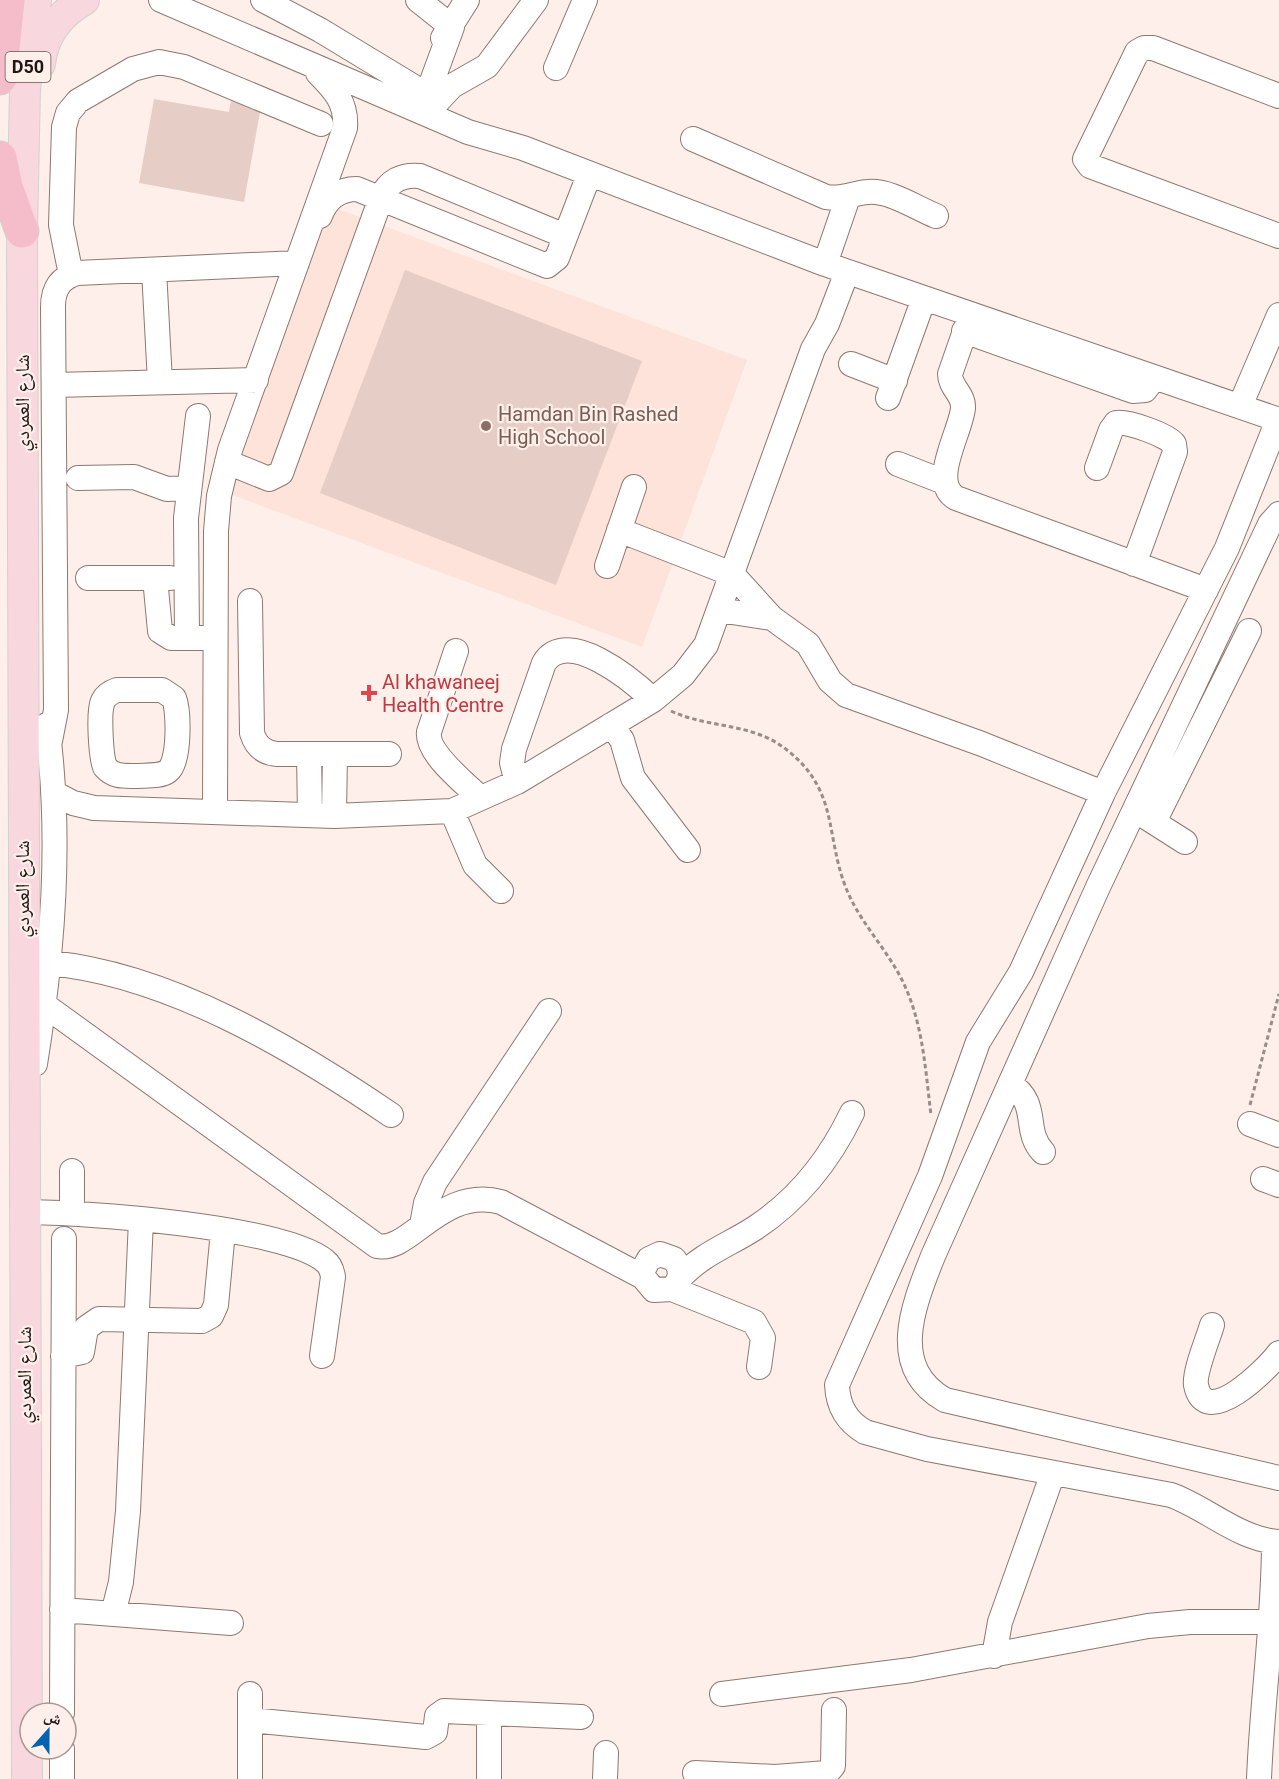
<svg xmlns="http://www.w3.org/2000/svg" width="1279" height="1779" font-family="Roboto,'Noto Naskh Arabic',sans-serif">
<style>
.built{fill:#fde3d9}
.building{fill:#e6cec6}
.lines{fill:none;stroke-linecap:round;stroke-linejoin:round}
.minor-casing{stroke:#8e7870;stroke-width:26}
.major-casing{stroke:#d2d1d0;stroke-width:32}
.highway-casing{stroke:#d2d1d0;stroke-width:35}
.path{stroke:#988d88;stroke-width:3;stroke-dasharray:4.5 3;stroke-linecap:butt}
.minor{stroke:#fff;stroke-width:24}
.major{stroke:#f9d7df;stroke-width:30}
.highway{stroke:#f5bdc9;stroke-width:33}
.education-dot{fill:#8d6e63;stroke:#feefea;stroke-width:2}
.health-dot{fill:#e0444e;stroke:#feefea;stroke-width:2}
.labels{text-anchor:middle;stroke-width:4.5;stroke-linejoin:round;paint-order:stroke}
.shield{fill:#feefea;stroke:#625854;stroke-width:1.5}
.shield-label{font-size:18px;font-weight:bold;fill:#1f1714}
.street-label{font-size:20px;fill:#1f1714;stroke:#feefea}
.education-label{font-size:20px;fill:#785e54;stroke:#feefea;text-anchor:start}
.health-label{font-size:20px;fill:#be3a42;stroke:#feefea;text-anchor:start}
</style>
<rect width="100%" height="100%" fill="#feefea"/>
<path class="built" d="M 330,206 L 747,360 L 642,647 L 224,492 Z"/>
<path class="building" d="M 154,99 L 229,112 L 231,101 L 261,106 L 244,202 L 139,183 Z
M 405,270 L 642,361 L 556,585 L 320,493 Z"/>
<g class="lines">
<defs>
<path id="minor" d="M 161,0 L 468,132 L 523,148 L 825,264 L 1279,420
M 263,0 L 320,30 L 419,90
M 418,0 L 452,27
M 443,38 L 467,0
M 556,68 L 585,0
M 393,90 L 414,98 L 427,95 L 452,27
M 1279,96 L 1153,48 L 1144,48 L 1137,52 L 1085,159 L 1090,166 L 1279,236
M 438,101 L 452,86 L 487,66 L 536,0
M 693,139 L 826,197 C 842,200 853,193 868,192 C 890,190 916,208 936,216
M 320,216 C 326,199 338,189 357,189 L 547,266 L 557,258 L 589,175
M 825,264 L 848,197
M 154,270 L 160,382
M 71,275 L 61,225 L 64,127 L 68,113 L 78,101 L 133,69 L 159,62 L 184,67 L 321,124
M 971,314 L 950,374 C 950,388 964,394 963,408 C 961,432 929,482 956,498 L 1206,590
M 964,331 L 1133,391 L 1145,390 L 1154,378
M 851,364 L 895,381
M 54,385 L 256,380
M 888,398 L 924,298
M 1240,406 L 1279,315
M 1278,420 L 1227,548 L 1103,793 L 1021,972 L 978,1042 L 930,1176 L 837,1385 C 838,1406 846,1421 865,1432 L 927,1449 L 1171,1495 C 1207,1508 1240,1540 1279,1542
M 227,462 L 269,479 L 281,473 L 381,198 C 388,181 402,174 420,176 L 565,236
M 898,464 L 944,482
M 1097,468 L 1111,430 L 1116,423 C 1128,421 1167,435 1174,444 L 1175,452 L 1134,564
M 78,478 L 134,477 L 167,489 L 189,488
M 1279,514 L 1270,524 L 1098,887 L 933,1256 C 914,1304 887,1367 945,1400 L 1279,1478
M 619,530 L 732,574 L 772,618 L 808,644 L 830,681 L 846,695 L 982,744 L 1103,793
M 607,566 L 634,487
M 88,578 L 170,578
M 155,578 L 160,631 L 171,638 L 203,638
M 250,601 L 252,733 C 256,746 264,753 277,754 L 389,754
M 719,610 L 772,618
M 187,638 L 186,518 L 198,416
M 456,651 L 429,732 C 426,753 465,783 480,798
M 117,690 L 162,690 L 174,698 C 179,711 180,762 168,771 C 160,777 145,775 135,776 C 123,776 114,777 105,767 C 101,757 98,712 103,701 C 106,695 111,692 117,690 Z
M 611,725 L 622,740 L 633,778 L 688,850
M 50,741 L 56,710 L 53,307 C 53,289 60,278 77,273 L 297,263
M 309,754 L 310,815
M 517,782 L 512,763 L 514,749 L 544,663 C 567,626 632,680 653,700
M 54,793 L 73,803 L 94,808 L 334,816 L 452,811 L 517,782 L 653,700 L 683,675 L 706,645 L 813,349 L 827,324 L 847,272
M 215,811 L 216,531 L 219,496 L 230,450 L 345,128 C 347,103 335,90 318,73
M 452,811 L 475,865 L 501,891
M 1141,814 L 1185,842
M 334,816 L 335,754
M 1154,822 L 1249,631
M 49,963 C 168,974 293,1048 391,1115
M 43,1004 L 377,1246 C 411,1253 440,1186 501,1202 L 643,1277 L 654,1290 L 672,1289 C 682,1279 682,1269 674,1259 L 660,1254 L 649,1259 L 643,1270 L 643,1277
M 35,1064 C 53,952 62,838 47,725
M 1010,1084 C 1041,1104 1022,1130 1043,1152
M 1250,1124 L 1279,1135
M 1263,1179 L 1279,1185
M 23,1212 C 81,1212 284,1226 325,1261 C 330,1265 332,1270 333,1277 L 322,1356
M 72,1212 L 72,1171
M 422,1225 L 426,1203 L 435,1182 L 549,1011
M 679,1279 C 701,1254 729,1245 755,1228 C 799,1199 830,1159 852,1113
M 672,1289 L 754,1322 L 763,1338 L 759,1367
M 1212,1325 C 1208,1339 1194,1372 1196,1385 C 1205,1432 1268,1368 1279,1353
M 63,1356 L 82,1352 L 86,1328 L 99,1319 L 202,1321 L 211,1316 L 216,1305 L 223,1231
M 62,1610 L 231,1623
M 113,1614 L 121,1582 L 128,1511 L 141,1220
M 994,1656 L 1000,1622 L 1053,1473
M 250,1694 L 250,1779
M 722,1694 L 911,1670 L 1148,1626 L 1190,1622 L 1272,1622
M 62,1713 L 64,1239
M 250,1720 L 426,1737 L 435,1732 L 437,1716 L 444,1711 L 581,1717
M 62,1749 L 62,1779
M 695,1773 L 775,1777 L 827,1773 L 833,1766 L 834,1710
M 489,1779 L 489,1713
M 605,1779 L 606,1753
M 1259,1779 C 1262,1700 1274,1621 1274,1542"/>
<path id="major" d="M 40,64 C 43,36 59,14 84,0
M 27,1779 L 22,231 L 25,89 L 36,0"/>
<path id="highway" d="M 0,78 L 8,0
M 0,158 L 6,187 L 22,231"/>
</defs>
<use href="#minor" class="minor-casing"/>
<use href="#major" class="major-casing"/>
<use href="#highway" class="highway-casing"/>
<path class="path" d="M 671,711 C 710,729 752,722 787,750 C 839,791 825,835 846,888 C 859,921 885,947 901,978 C 923,1021 925,1067 931,1115
M 1250,1105 L 1279,994"/>
<use href="#minor" class="minor"/>
<use href="#major" class="major"/>
<use href="#highway" class="highway"/>
</g>
<circle class="education-dot" cx="486" cy="426" r="6"/>
<path class="health-dot" d="M366 684h6v6h6v6h-6v6h-6v-6h-6v-6h6z"/>
<g class="labels">
<rect class="shield" x="5.5" y="52" width="45" height="30" rx="4.5"/>
<g class="shield-label">
<text x="28" y="73">D50</text>
</g>
<g class="street-label">
<text transform="translate(22 403) rotate(-90)" y="7">شارع العمردي</text>
<text transform="translate(22 889) rotate(-90)" y="7">شارع العمردي</text>
<text transform="translate(24 1375) rotate(-90)" y="7">شارع العمردي</text>
</g>
<g class="education-label">
<text x="498" y="421">Hamdan Bin Rashed<tspan x="498" dy="23">High School</tspan></text>
</g>
<g class="health-label">
<text x="382" y="689">Al khawaneej<tspan x="382" dy="23">Health Centre</tspan></text>
</g>
</g>
<g transform="translate(48 1731) rotate(21)"><circle r="28" fill="#feefea" stroke="#a59994" stroke-width="1.5"/>
<path d="M0-4.5L10 22L0 15L-10 22Z" fill="#0562af"/>
<text y="-9" font-size="16" font-weight="bold" text-anchor="middle" fill="#1f1714">ش</text>
</g>
</svg>
